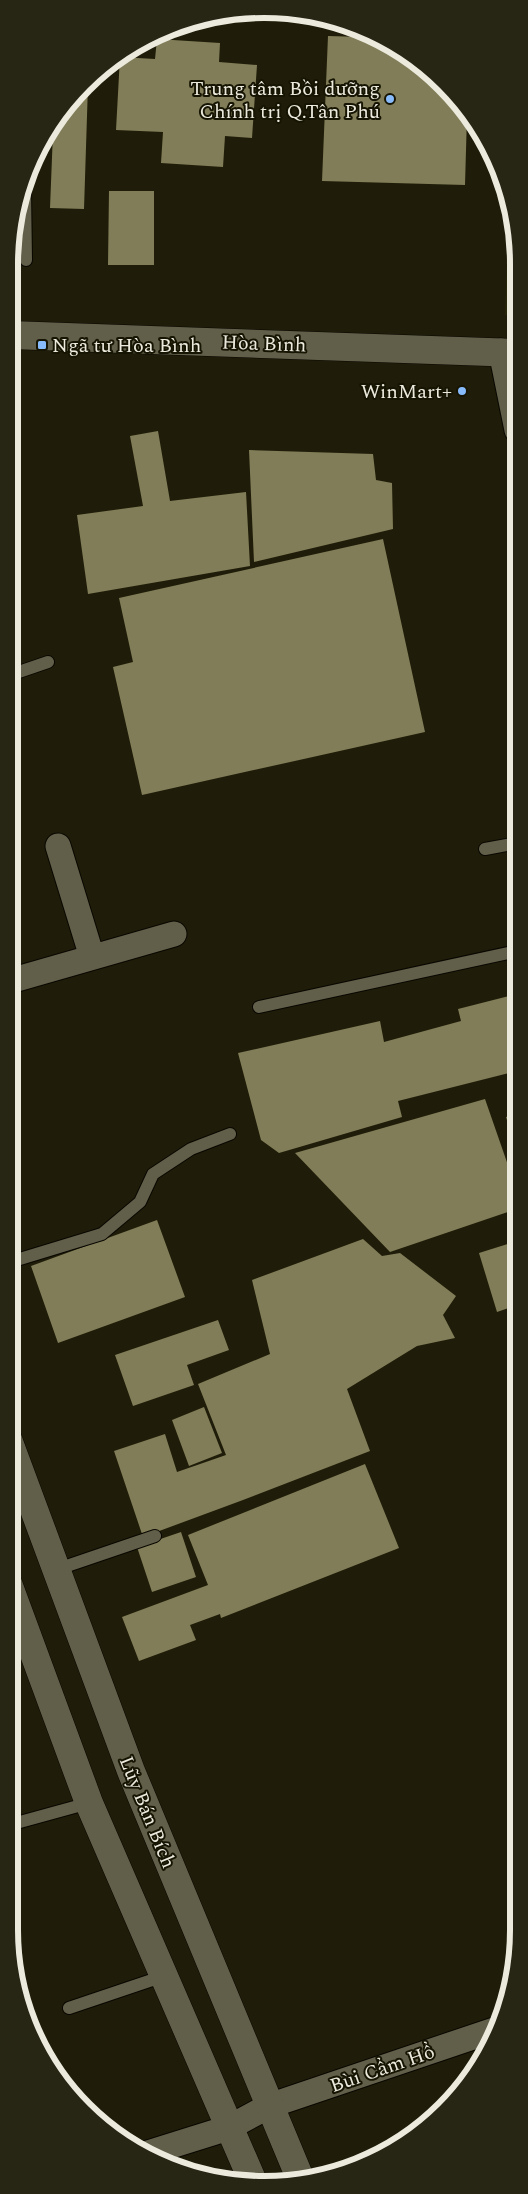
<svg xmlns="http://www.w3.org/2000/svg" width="528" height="2194" font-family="Spectral,serif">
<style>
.built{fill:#282509}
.building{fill:#807d58}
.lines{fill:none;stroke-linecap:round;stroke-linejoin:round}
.lane-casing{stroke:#090700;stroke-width:14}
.street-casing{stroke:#090700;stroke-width:27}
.secondary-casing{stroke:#090700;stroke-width:29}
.lane{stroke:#615f49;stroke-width:12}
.street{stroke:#615f49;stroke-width:25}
.secondary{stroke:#615f49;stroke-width:28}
.poi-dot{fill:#88bbfc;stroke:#161402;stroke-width:2}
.labels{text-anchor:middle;stroke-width:4;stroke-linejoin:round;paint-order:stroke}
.poi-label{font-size:20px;fill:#ebeadd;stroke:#161402;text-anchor:end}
.street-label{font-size:20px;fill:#ebeadd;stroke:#161402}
.rim{fill:none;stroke:#ebeadd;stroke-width:6}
</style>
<rect width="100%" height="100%" fill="#1f1d09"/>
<path class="built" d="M 509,205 L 517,231 L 517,314 L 505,315 Z"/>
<path class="building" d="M 298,11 L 307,14 L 280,13 L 280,12 Z
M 362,31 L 377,35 L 445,84 L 467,115 L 465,185 L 322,181 L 328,36 L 362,37 Z
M 157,39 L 220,43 L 219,62 L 257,65 L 252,138 L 225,136 L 223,167 L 161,163 L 163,132 L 116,130 L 120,57 L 155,59 Z
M 88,85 L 84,209 L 50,208 L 53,132 L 47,132 Z
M 109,191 L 154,191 L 154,265 L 108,265 Z
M 158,431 L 170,501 L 246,492 L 250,566 L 88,594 L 77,515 L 143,506 L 130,436 Z
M 249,450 L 373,454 L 376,480 L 392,483 L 393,529 L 254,562 Z
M 383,539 L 425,732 L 142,795 L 113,667 L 133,662 L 119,598 Z
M 517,994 L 517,1071 L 398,1101 L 402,1117 L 279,1153 L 261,1140 L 238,1053 L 380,1021 L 384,1042 L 461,1021 L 458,1009 Z
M 485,1099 L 517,1191 L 517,1209 L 390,1252 L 295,1153 Z
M 517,1114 L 517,1151 L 506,1117 Z
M 157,1220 L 185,1297 L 58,1343 L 31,1266 Z
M 363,1239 L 382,1256 L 400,1253 L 456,1296 L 443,1315 L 455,1338 L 417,1346 L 347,1389 L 370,1451 L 243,1500 L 143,1537 L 114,1451 L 165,1434 L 177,1472 L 226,1455 L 198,1384 L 270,1354 L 252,1280 Z
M 517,1241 L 517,1305 L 497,1312 L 479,1253 Z
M 218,1320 L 229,1350 L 187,1365 L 194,1385 L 133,1406 L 115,1355 Z
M 204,1407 L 222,1453 L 189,1466 L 172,1420 Z
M 365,1464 L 399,1548 L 221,1618 L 220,1614 L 190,1625 L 196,1640 L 139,1661 L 122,1617 L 208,1585 L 188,1535 Z
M 181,1532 L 196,1577 L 152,1592 L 137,1547 Z"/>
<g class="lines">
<defs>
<path id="lane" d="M 25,189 L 26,260
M 10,675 L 48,662
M 485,849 L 517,843
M 259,1007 L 517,951
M 10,1262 L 102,1234 L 140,1202 L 153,1174 L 191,1149 L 230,1134
M 55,1570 L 155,1536
M 9,1825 L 89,1803
M 69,2008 L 164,1976"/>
<path id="street" d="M 501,351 L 517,430
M 58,846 L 92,957
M 10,981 L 174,934
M 145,2154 L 228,2128 L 269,2106 L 494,2030"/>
<path id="secondary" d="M 11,335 L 517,353
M 9,1442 L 131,1771 L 300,2178
M 9,1586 L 89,1803 L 254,2184"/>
</defs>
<use href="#lane" class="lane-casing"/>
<use href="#street" class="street-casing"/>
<use href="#secondary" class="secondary-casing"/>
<use href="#lane" class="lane"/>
<use href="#street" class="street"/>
<use href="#secondary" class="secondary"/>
</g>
<g class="poi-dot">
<circle cx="390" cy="99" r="5"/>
<rect x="37" y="340" width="10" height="10" rx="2.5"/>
<circle cx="462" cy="391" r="5"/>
</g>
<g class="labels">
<g class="poi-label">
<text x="380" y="95">Trung tâm Bồi dưỡng<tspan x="380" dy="23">Chính trị Q.Tân Phú</tspan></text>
<text x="52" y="352" text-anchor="start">Ngã tư Hòa Bình</text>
<text x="452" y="398">WinMart+</text>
</g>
<g class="street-label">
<text transform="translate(264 343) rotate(2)" y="7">Hòa Bình</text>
<text transform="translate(148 1812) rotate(68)" y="7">Lũy Bán Bích</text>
<text transform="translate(382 2068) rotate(-19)" y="7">Bùi Cẩm Hổ</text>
</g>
</g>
<path d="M0 0H528V2194H0ZM264 18H264A246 246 0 0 1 510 264V1930A246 246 0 0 1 264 2176H264A246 246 0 0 1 18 1930V264A246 246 0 0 1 264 18Z" fill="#272514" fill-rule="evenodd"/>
<path class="rim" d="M264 18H264A246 246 0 0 1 510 264V1930A246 246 0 0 1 264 2176H264A246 246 0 0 1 18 1930V264A246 246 0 0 1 264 18Z"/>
</svg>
